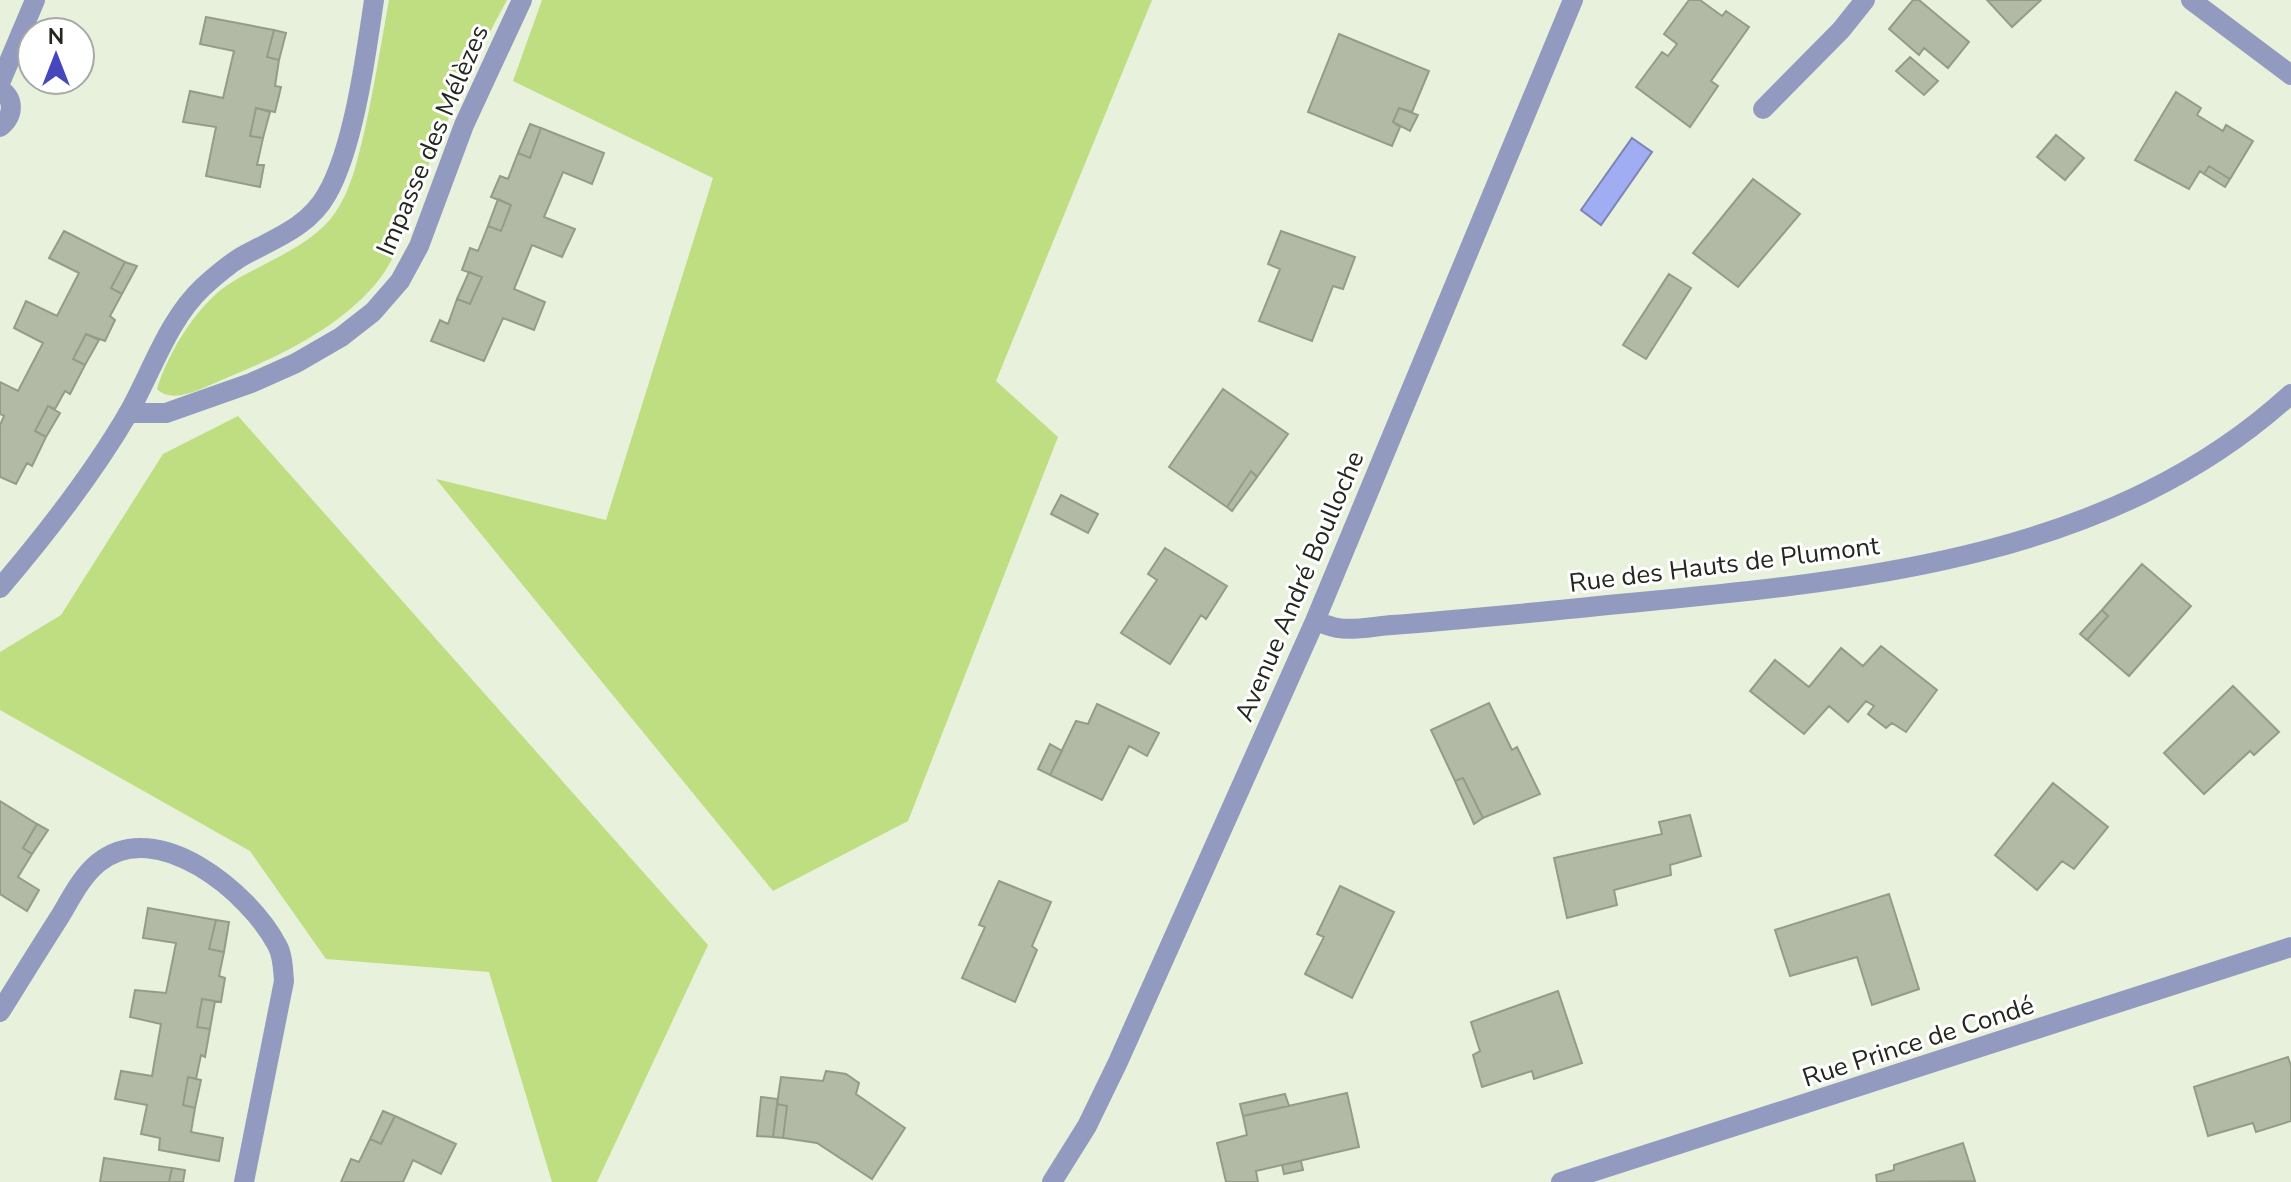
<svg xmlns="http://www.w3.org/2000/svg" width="2291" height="1182" font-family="'Nunito Sans',sans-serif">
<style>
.green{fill:#bede81}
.water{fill:#a1adf3;stroke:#7c85b3;stroke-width:2}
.building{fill:#b2baa5;stroke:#949c88;stroke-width:2}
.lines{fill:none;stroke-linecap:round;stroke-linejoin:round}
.street{stroke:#939ac0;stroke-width:20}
.labels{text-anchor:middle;stroke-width:6;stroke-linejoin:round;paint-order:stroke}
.street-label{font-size:26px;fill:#24271f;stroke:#fff}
</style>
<rect width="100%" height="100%" fill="#e8f1db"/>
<path class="green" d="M 389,0 L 507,0 C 475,58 449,115 424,176 C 411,209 402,248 381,277 C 344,326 280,356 224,379 C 206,386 174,406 157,389 C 168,352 200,300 234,281 C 267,261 313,245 335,213 C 352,188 357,161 364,133 C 374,89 381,44 389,0 Z
M 542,0 L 1152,0 L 996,381 L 1058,437 L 908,821 L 773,891 L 436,479 L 606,520 L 713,178 L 513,81 Z
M 238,416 L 708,945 L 597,1182 L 552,1182 L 489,972 L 326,959 L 250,851 L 0,710 L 0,652 L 61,615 L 163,454 Z"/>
<path class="water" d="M 1632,138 L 1652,152 L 1601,225 L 1581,210 Z"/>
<path class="building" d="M 1689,0 L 1700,0 L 1722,16 L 1726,11 L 1749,27 L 1711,81 L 1718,86 L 1690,127 L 1636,87 L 1662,52 L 1668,56 L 1677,44 L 1664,34 Z
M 1913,0 L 1919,0 L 1969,42 L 1948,68 L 1924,48 L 1919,55 L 1889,29 Z
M 1987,0 L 2041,0 L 2012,27 Z
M 206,17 L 274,30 L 267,57 L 279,60 L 275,86 L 281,87 L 275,112 L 256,108 L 250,136 L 263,138 L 257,165 L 264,165 L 260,187 L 206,176 L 216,127 L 183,122 L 190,91 L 223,98 L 234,51 L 200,44 Z
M 274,30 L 286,33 L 279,60 L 267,57 Z
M 1339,34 L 1429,71 L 1412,112 L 1399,108 L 1393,122 L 1400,127 L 1392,146 L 1308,112 Z
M 1910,57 L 1938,81 L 1924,95 L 1896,71 Z
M 2176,92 L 2201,108 L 2197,115 L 2223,131 L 2226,125 L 2253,141 L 2230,179 L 2209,166 L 2204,174 L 2200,171 L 2189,189 L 2135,160 Z
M 256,108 L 270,112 L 263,138 L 250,136 Z
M 1399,108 L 1418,115 L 1410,131 L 1393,122 Z
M 530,124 L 541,128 L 530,158 L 518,153 Z
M 541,128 L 604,153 L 592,184 L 563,172 L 544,217 L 575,229 L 562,257 L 532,245 L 514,289 L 545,302 L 534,330 L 503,318 L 484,361 L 431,341 L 440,320 L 448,324 L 457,299 L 470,304 L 482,277 L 462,270 L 470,248 L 478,251 L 488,226 L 501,231 L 511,205 L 491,197 L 500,176 L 508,179 L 518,153 L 530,158 Z
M 2056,135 L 2084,158 L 2065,180 L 2037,157 Z
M 2209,166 L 2230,179 L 2225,187 L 2204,174 Z
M 1753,179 L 1800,214 L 1738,287 L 1693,253 Z
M 498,199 L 511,205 L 501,231 L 488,226 Z
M 64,231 L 125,262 L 111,288 L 122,294 L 110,316 L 115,320 L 105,341 L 86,334 L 73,359 L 85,365 L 70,394 L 65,391 L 55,409 L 48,406 L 35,431 L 46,437 L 32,466 L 27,463 L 16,484 L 0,477 L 0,425 L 4,416 L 0,414 L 0,382 L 18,391 L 43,343 L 14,328 L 26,301 L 57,316 L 79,273 L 49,258 Z
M 1281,231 L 1355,257 L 1343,289 L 1333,286 L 1312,341 L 1259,321 L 1280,269 L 1268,264 Z
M 125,262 L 137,266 L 122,294 L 111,288 Z
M 469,272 L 482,277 L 470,304 L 457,299 Z
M 1669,274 L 1691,288 L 1646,359 L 1623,345 Z
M 86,334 L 99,340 L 85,365 L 73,359 Z
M 1223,389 L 1288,434 L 1257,477 L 1251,471 L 1227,507 L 1169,467 Z
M 48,406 L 60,413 L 46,437 L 35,431 Z
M 1251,471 L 1257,477 L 1232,511 L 1227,507 Z
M 1061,495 L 1098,514 L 1088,533 L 1051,514 Z
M 1165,548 L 1227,586 L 1206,619 L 1201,615 L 1170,664 L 1121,633 L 1157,580 L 1148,574 Z
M 2142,564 L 2191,606 L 2129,676 L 2087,640 L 2108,616 L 2102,610 Z
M 2102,610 L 2108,616 L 2087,640 L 2080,634 Z
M 1881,646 L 1937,690 L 1906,732 L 1892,723 L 1886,728 L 1868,714 L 1874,706 L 1866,701 L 1848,722 L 1829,706 L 1804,734 L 1750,691 L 1775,660 L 1809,687 L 1841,648 L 1863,666 Z
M 2233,686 L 2279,732 L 2254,755 L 2250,751 L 2204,794 L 2164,753 Z
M 1489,703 L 1512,750 L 1517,747 L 1540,794 L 1483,818 L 1463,778 L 1455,781 L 1431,730 Z
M 1097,704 L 1159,733 L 1147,756 L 1129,746 L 1102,800 L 1050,775 L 1076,721 L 1088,724 Z
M 1050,744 L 1062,751 L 1050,775 L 1038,769 Z
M 1463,778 L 1483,818 L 1474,824 L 1455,781 Z
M 2053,783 L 2108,827 L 2074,869 L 2062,861 L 2037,890 L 1995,855 Z
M 0,801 L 37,824 L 23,848 L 32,854 L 18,877 L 39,890 L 27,911 L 0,894 Z
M 1690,815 L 1701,856 L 1670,865 L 1671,875 L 1614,890 L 1617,905 L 1567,918 L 1554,858 L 1662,834 L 1659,822 Z
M 37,824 L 48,830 L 32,854 L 23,848 Z
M 999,881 L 1051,902 L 1032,946 L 1037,950 L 1015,1002 L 962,978 L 985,927 L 979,925 Z
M 1340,886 L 1394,912 L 1352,998 L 1305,974 L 1324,937 L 1317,934 Z
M 1889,894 L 1919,989 L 1872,1005 L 1857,957 L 1790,976 L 1775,930 Z
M 148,908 L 216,920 L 209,949 L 224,952 L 219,976 L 225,978 L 221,1002 L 202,999 L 197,1027 L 210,1029 L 205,1057 L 201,1055 L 196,1079 L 188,1077 L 183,1105 L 195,1108 L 191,1132 L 223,1138 L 219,1161 L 159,1150 L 160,1138 L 141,1134 L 147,1105 L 115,1099 L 121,1071 L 152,1076 L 161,1024 L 130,1017 L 135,990 L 166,993 L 176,943 L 143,938 Z
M 216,920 L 229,922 L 224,952 L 209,949 Z
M 1558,991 L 1582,1063 L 1534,1079 L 1532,1071 L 1482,1087 L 1473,1055 L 1480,1051 L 1471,1022 Z
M 202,999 L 215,1001 L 210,1029 L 197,1027 Z
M 2288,1057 L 2291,1066 L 2291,1121 L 2256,1132 L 2253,1123 L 2208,1136 L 2194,1087 Z
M 826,1071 L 846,1074 L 859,1083 L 856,1094 L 905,1128 L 872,1179 L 817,1143 L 783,1138 L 787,1106 L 777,1104 L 781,1077 L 823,1081 Z
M 188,1077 L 201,1080 L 195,1108 L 183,1105 Z
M 1347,1093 L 1359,1147 L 1256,1171 L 1258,1182 L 1226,1182 L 1217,1143 L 1247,1135 L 1243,1116 Z
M 1285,1094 L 1289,1106 L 1243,1116 L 1240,1104 Z
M 761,1097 L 778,1099 L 773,1137 L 757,1136 Z
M 777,1104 L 787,1106 L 783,1138 L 773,1137 Z
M 383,1111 L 395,1116 L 381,1144 L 370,1139 Z
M 395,1116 L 456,1144 L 441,1174 L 413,1160 L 403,1182 L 341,1182 L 351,1159 L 359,1162 L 370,1139 L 381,1144 Z
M 1963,1143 L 1975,1181 L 1877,1182 L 1876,1175 L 1894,1170 L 1894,1165 Z
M 104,1158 L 172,1168 L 169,1182 L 100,1182 Z
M 1301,1161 L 1303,1170 L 1284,1174 L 1282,1165 Z
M 172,1168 L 185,1170 L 183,1182 L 169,1182 Z"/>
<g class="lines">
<path class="street" d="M 2191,0 L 2291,75
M 0,83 L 35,0
M 0,89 C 15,99 14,116 0,127
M 1763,109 L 1841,30 L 1865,0
M 128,413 L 166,413 L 251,383 L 296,363 L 341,337 L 373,312 L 400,281 L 419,246 L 464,125 L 522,0
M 0,588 C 46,534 93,474 129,412 C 152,371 168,320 203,287 C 214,277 228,265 241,257 C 273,239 308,228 327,194 C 354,147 366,54 374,0
M 1315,621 C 1322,623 1330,627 1338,628 C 1354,631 1375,626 1392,625 C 1445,621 1497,616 1549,611 C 1804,584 2091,577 2291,394
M 0,1012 C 20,980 39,949 59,918 C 70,900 81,877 98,863 C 157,815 250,893 277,945 C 283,955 283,970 284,981 L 244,1182
M 1052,1182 L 1087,1126 L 1118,1062 L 1315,621 L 1573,0
M 1561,1182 L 2291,947"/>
</g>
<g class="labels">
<g class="street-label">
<text transform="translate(432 140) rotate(-67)" y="9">Impasse des Mélèzes</text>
<text transform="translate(1724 564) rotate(-7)" y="9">Rue des Hauts de Plumont</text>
<text transform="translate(1299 586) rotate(-67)" y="9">Avenue André Boulloche</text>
<text transform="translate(1918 1041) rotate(-18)" y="9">Rue Prince de Condé</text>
</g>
</g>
<g transform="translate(56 56)"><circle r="38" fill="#ffffff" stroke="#a7a9a5" stroke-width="2"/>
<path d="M0-6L14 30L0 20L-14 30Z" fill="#4647bd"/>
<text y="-12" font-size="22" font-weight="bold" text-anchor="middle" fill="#24271f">N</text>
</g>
</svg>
